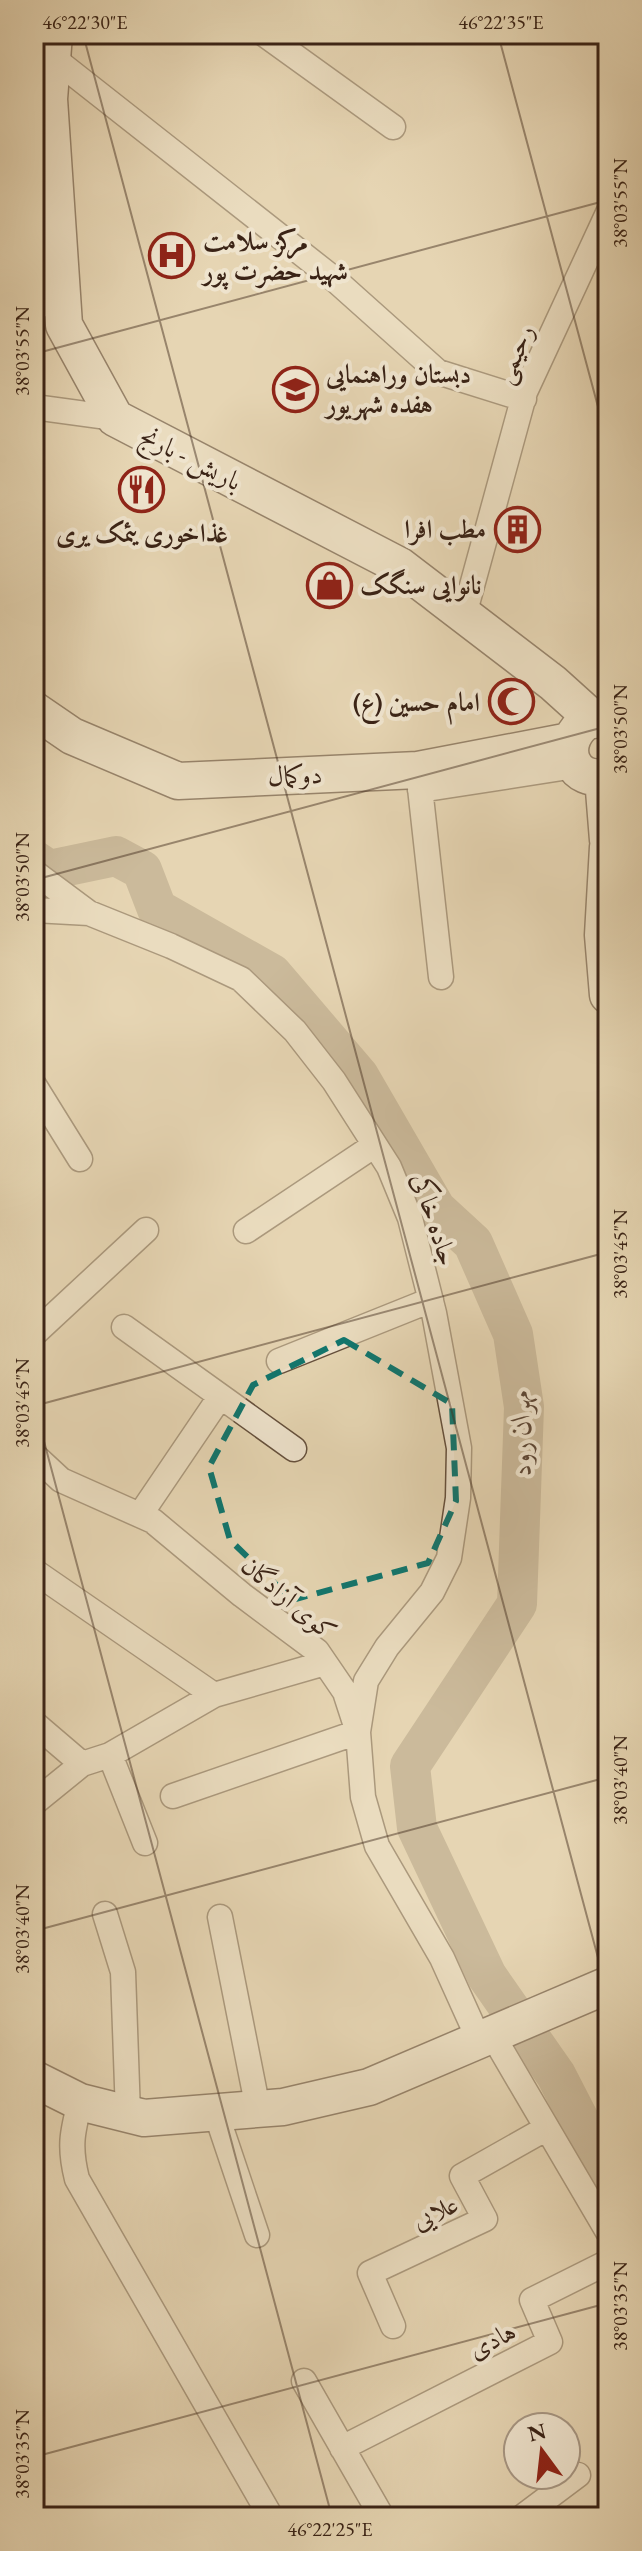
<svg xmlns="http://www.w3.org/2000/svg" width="642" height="2551" font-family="'EB Garamond',Amiri,serif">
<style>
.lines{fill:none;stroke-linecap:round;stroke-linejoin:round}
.river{stroke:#ac997e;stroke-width:40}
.street-casing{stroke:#65503d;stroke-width:27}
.secondary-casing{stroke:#3a2316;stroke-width:39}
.street{stroke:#efe4ce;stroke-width:24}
.secondary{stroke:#efe4ce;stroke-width:36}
.marked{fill:none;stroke:#0f766e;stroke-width:6;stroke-dasharray:16 10;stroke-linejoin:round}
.ticks{fill:none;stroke:#3a2316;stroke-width:2;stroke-opacity:0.45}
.labels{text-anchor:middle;stroke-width:8;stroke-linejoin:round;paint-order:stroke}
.poi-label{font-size:26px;font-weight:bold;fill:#3a2316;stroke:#efe4ce;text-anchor:start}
.street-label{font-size:26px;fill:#3a2316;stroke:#efe4ce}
.water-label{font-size:28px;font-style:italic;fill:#5c4635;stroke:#efe4ce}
.neatline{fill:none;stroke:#3a2316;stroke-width:3}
.ticks-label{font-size:20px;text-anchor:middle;fill:#3a2316}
</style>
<rect width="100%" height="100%" fill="#e6d6b3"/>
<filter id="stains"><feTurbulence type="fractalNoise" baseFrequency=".0025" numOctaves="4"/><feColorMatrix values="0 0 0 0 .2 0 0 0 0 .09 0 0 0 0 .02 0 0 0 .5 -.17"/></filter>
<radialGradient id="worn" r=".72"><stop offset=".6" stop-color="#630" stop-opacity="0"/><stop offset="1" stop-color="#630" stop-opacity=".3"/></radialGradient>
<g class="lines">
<path class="river" d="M 34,860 L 49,870 L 116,856 L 142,870 L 157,909 L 272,974 L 359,1076 L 436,1209 L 473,1243 L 513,1334 L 524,1407 L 517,1604 L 410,1766 L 417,1828 L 487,1976 L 556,2075 L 608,2176"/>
<defs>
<path id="street" d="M 264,34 L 393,127
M 52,57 L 334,279 L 438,372 L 524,399
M 34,307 L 62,299
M 34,407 L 115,418
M 464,615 L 525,392 L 608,213
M 418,770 L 441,977
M 420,790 L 575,766
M 34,872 L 89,913 L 171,946 L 241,979 L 295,1031 L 334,1081 L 389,1167 L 410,1218 L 434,1313 L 459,1448 L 458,1498 L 449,1558 L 432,1592 L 387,1647 L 366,1681 L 358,1732
M 34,910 L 89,913
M 34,1085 L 80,1159
M 246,1231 L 375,1145
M 124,1327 L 294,1449
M 34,1334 L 146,1230
M 279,1361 L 431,1300
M 34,1455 L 61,1480 L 153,1521 L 242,1595 L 317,1651 L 345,1692 L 358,1732 L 363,1797 L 377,1846 L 442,1958 L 480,2042
M 140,1515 L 220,1397
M 34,1571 L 214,1695 L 325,1663
M 34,1723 L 82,1764
M 110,1755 L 145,1843
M 173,1796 L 358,1732
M 34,1803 L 82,1764 L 110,1755 L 214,1695
M 105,1914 L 123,1972 L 128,2114
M 220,1917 L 258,2109
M 493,2036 L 608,2232
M 80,2102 C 72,2133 69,2147 77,2179 L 271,2517
M 216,2113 L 257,2235
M 393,2326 L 370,2273 L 485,2219 L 462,2176 L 547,2128
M 304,2381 L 382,2517
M 342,2448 L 550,2342 L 532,2300 L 608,2262
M 522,2517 L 578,2475"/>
<path id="secondary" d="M 54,34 L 49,99 L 64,325 L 115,418 L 400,566 L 553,683 L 594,720
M 34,710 L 72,736 L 178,781 L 418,770 L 570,741
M 583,724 C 557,747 573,785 608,776
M 603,778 L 608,840
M 608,847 L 603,935 L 608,995
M 34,2079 L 80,2102 L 144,2118 L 283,2107 L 369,2087 L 608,1985"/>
</defs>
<use href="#street" class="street-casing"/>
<use href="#secondary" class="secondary-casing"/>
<use href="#street" class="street"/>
<use href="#secondary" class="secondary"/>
</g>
<path d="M0 0H642V2551H0ZM 344,1340 L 452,1404 L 456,1501 L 428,1563 L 292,1600 L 230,1540 L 209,1467 L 253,1385 Z" fill="#e6d6b3" fill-opacity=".55" fill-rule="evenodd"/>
<path class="marked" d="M 344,1340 L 452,1404 L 456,1501 L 428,1563 L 292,1600 L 230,1540 L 209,1467 L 253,1385 Z"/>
<path class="ticks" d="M 83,34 L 608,1995M 498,34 L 608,444M 34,354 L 608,200M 34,880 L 608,726M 34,1404 L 332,2517M 34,1406 L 608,1252M 34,1931 L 608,1777M 34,2457 L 608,2303"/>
<defs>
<symbol id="hospital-ring" viewBox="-11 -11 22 22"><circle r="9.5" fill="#efe4ce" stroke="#8f2418" stroke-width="1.5"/><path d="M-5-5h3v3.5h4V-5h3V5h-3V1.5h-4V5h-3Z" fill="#8f2418"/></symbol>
<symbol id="school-ring" viewBox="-11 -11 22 22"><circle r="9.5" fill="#efe4ce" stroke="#8f2418" stroke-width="1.5"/><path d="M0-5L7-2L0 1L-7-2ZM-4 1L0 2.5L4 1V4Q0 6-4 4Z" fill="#8f2418"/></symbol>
<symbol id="restaurant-ring" viewBox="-11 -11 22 22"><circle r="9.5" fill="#efe4ce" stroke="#8f2418" stroke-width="1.5"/><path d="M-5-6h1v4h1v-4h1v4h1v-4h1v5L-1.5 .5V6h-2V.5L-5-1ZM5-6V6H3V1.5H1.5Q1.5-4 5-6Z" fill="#8f2418"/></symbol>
<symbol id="building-ring" viewBox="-11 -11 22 22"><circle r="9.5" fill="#efe4ce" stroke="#8f2418" stroke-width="1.5"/><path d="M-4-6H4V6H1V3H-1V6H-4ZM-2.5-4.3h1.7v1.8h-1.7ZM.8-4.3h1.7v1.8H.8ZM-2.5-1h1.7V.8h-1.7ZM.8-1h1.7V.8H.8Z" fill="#8f2418"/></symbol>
<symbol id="shop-ring" viewBox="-11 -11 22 22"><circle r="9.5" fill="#efe4ce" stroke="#8f2418" stroke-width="1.5"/><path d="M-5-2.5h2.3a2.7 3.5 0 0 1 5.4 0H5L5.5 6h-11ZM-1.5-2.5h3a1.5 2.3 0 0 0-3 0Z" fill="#8f2418"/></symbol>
<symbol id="mosque-ring" viewBox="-11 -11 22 22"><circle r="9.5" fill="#efe4ce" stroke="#8f2418" stroke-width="1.5"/><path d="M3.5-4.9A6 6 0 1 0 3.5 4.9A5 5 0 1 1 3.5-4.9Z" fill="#8f2418"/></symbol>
</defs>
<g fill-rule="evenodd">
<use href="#hospital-ring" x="146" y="230" width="51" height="51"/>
<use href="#school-ring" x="270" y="364" width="51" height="51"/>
<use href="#restaurant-ring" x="116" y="464" width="51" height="51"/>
<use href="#building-ring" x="492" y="504" width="51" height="51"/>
<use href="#shop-ring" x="304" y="560" width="51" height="51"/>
<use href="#mosque-ring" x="486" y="676" width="51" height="51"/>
</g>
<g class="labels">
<g class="poi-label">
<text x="203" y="250">مرکز سلامت<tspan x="203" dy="30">شهید حضرت پور</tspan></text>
<text x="326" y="383">دبستان وراهنمایی<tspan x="326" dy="30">هفده شهریور</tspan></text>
<text x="486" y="538" text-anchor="end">مطب افرا</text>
<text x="142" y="542" text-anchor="middle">غذاخوری یئمک یری</text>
<text x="360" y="594">نانوایی سنگک</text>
<text x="480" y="711" text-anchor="end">امام حسین (ع)</text>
</g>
<g class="street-label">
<text transform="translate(514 354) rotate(-67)" y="9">رحیمی</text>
<text transform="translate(191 458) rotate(27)" y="9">باریش - بارنج</text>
<text transform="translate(295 775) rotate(-2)" y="9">دوکمال</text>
<text transform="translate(435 1219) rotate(72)" y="9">جاده خاکی</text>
<text transform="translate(289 1598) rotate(40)" y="9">کوی آزادگان</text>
<text transform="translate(435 2212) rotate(-25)" y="9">علایی</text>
<text transform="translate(492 2340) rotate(-27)" y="9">هادی</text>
</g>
<g class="water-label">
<text transform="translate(520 1433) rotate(-91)" y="10">مهران رود</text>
</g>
</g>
<rect width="642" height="2551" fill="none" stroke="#e6d6b3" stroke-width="88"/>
<g transform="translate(542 2451) rotate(345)"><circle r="38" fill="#efe4ce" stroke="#a79784" stroke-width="2"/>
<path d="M0-6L14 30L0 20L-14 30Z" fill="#8f2418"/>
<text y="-12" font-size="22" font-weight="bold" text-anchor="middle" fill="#3a2316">N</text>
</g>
<rect x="44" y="44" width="554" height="2463" class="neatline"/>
<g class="ticks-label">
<text x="85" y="29">46°22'30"E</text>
<text x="501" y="29">46°22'35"E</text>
<text transform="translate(620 203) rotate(-90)" y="7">38°03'55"N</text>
<text transform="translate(22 351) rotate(-90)" y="7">38°03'55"N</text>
<text transform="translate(620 729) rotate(-90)" y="7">38°03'50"N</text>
<text transform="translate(22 877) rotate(-90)" y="7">38°03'50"N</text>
<text transform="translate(620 1254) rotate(-90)" y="7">38°03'45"N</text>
<text transform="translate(22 1403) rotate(-90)" y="7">38°03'45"N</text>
<text transform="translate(620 1780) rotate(-90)" y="7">38°03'40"N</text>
<text transform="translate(22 1929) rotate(-90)" y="7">38°03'40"N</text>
<text transform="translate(620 2306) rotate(-90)" y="7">38°03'35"N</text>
<text transform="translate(22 2454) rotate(-90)" y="7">38°03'35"N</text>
<text x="330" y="2536">46°22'25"E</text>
</g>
<rect width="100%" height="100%" filter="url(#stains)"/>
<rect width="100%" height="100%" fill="url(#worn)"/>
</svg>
